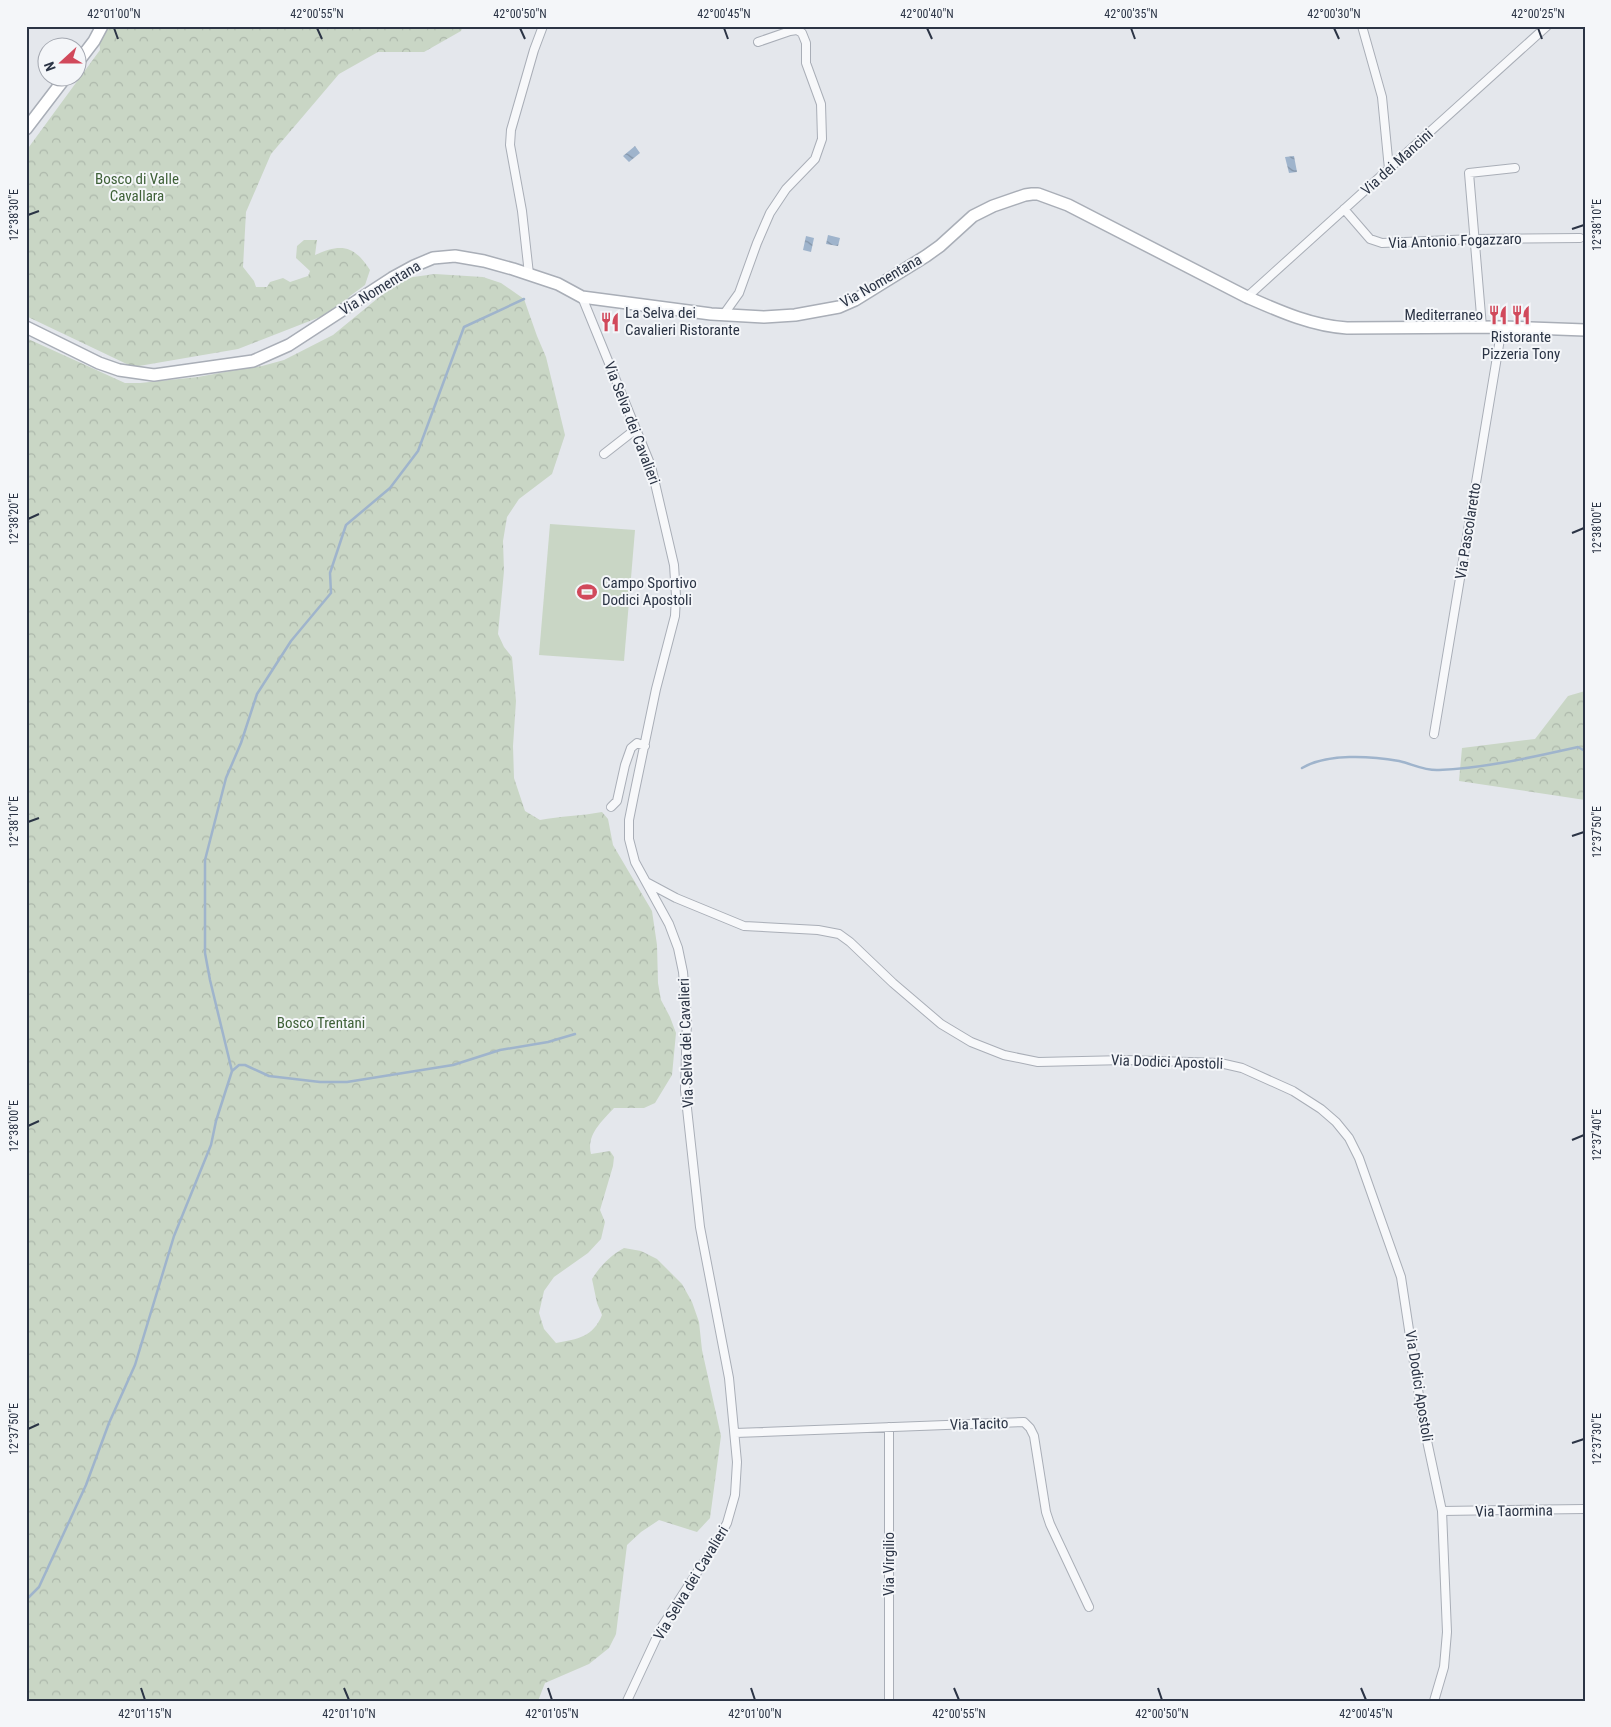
<svg xmlns="http://www.w3.org/2000/svg" width="1611" height="1727" font-family="'Roboto Condensed',sans-serif">
<style>
.forest{fill:url(#forest-crowns)}
.pitch{fill:#c9d6c5}
.water{fill:url(#water-waves)}
.lines{fill:none;stroke-linecap:round;stroke-linejoin:round}
.stream{stroke:#9fb4cc;stroke-width:2.5}
.street-casing{stroke:#a9aeb7;stroke-width:10}
.secondary-casing{stroke:#a9aeb7;stroke-width:14}
.street{stroke:#f7f8fa;stroke-width:8}
.secondary{stroke:#fff;stroke-width:11}
.ticks{fill:none;stroke:#2b3445;stroke-width:2}
.labels{text-anchor:middle;stroke-width:4;stroke-linejoin:round;paint-order:stroke}
.street-label{font-size:15px;fill:#2b3445;stroke:#f4f6f9}
.park-label{font-size:15px;fill:#3f6138;stroke:#f4f6f9}
.poi-label{font-size:15px;fill:#2b3445;stroke:#f4f6f9;text-anchor:start}
.neatline{fill:none;stroke:#2b3445;stroke-width:2}
.ticks-label{font-size:12px;text-anchor:middle;fill:#2b3445}
</style>
<defs>
<pattern id="forest-crowns" width="20" height="18" patternUnits="userSpaceOnUse" patternTransform="scale(1.25)"><rect width="20" height="18" fill="#c9d6c5"/><path d="M2 6a3 3 0 1 1 6 0M12 15a3 3 0 1 1 6 0" fill="none" stroke="#adb8ab"/></pattern>
<pattern id="water-waves" width="16" height="10" patternUnits="userSpaceOnUse" patternTransform="scale(1.25)"><rect width="16" height="10" fill="#9fb4cc"/><path d="M0 5q4-4 8 0t8 0" fill="none" stroke="#8293a7"/></pattern>
</defs>
<rect width="100%" height="100%" fill="#e4e7ec"/>
<path class="forest" d="M 98,26 L 463,26 L 461,31 L 424,52 L 378,52 L 339,74 L 271,154 L 246,212 L 243,267 L 254,281 L 256,287 L 267,287 L 270,282 L 283,278 L 290,282 L 308,276 L 310,271 L 296,258 L 297,246 L 304,240 L 317,240 L 315,255 C 341,243 354,245 370,270 L 365,285 L 350,296 L 338,310 L 238,349 L 133,367 L 26,316 L 26,151 L 100,50 Z
M 435,274 L 483,277 L 501,283 L 524,299 L 537,336 L 546,357 L 565,435 L 552,474 L 519,499 L 507,517 L 503,541 L 504,571 L 498,634 L 504,647 L 512,657 L 516,701 L 513,746 L 514,778 L 525,811 L 540,820 C 560,816 581,816 602,812 L 608,819 L 613,845 L 652,911 L 657,945 L 658,983 L 661,1000 L 670,1017 L 676,1033 L 672,1075 L 655,1103 L 644,1108 L 614,1108 C 602,1121 586,1135 591,1154 L 610,1151 L 614,1157 L 613,1166 L 600,1210 L 605,1222 L 601,1239 L 588,1253 L 554,1277 L 544,1291 L 539,1313 L 544,1329 L 556,1343 C 578,1339 593,1337 602,1315 L 597,1303 L 592,1279 C 601,1265 610,1256 624,1248 L 641,1251 L 657,1259 L 682,1284 L 692,1302 L 699,1322 L 702,1350 L 721,1436 L 710,1518 L 697,1532 L 659,1520 L 641,1532 L 627,1545 L 616,1634 L 609,1648 L 589,1664 L 545,1683 L 538,1701 L 26,1701 L 26,338 L 125,383 L 140,383 L 198,377 L 241,369 L 262,366 L 284,360 L 333,335 L 378,298 L 406,278 Z
M 1585,691 L 1585,800 L 1459,781 L 1462,748 L 1535,739 L 1568,696 Z"/>
<path class="pitch" d="M 550,524 L 635,530 L 624,661 L 539,655 Z"/>
<path class="water" d="M 635,146 L 640,153 L 629,162 L 623,156 Z
M 1294,156 L 1297,172 L 1289,173 L 1285,157 Z
M 828,235 L 840,238 L 838,246 L 826,244 Z
M 806,236 L 814,238 L 811,252 L 803,250 Z"/>
<g class="lines">
<path class="stream" d="M 1302,768 C 1327,753 1371,756 1399,761 C 1413,764 1424,771 1439,770 C 1486,768 1533,757 1578,747 L 1585,751
M 232,1071 L 210,980 L 205,953 L 205,860 L 226,778 L 241,743 L 257,694 L 291,641 L 331,593 L 330,573 L 346,525 L 390,488 L 418,451 L 464,327 L 524,299
M 26,1600 L 39,1587 L 86,1485 L 109,1423 L 135,1365 L 174,1236 L 211,1145 L 216,1121 L 232,1071 L 239,1065 L 245,1065 L 269,1076 L 320,1082 L 347,1082 L 453,1065 L 500,1050 L 548,1042 L 575,1034"/>
<defs>
<path id="street" d="M 1362,26 L 1382,97 L 1389,169
M 1344,209 L 1370,239 L 1382,243 L 1474,239 L 1580,238
M 529,274 L 522,211 L 510,145 L 511,130 L 534,50 L 543,26
M 582,297 L 651,466 L 674,565 L 676,596 L 675,616 L 656,689 L 634,795 L 629,820 L 629,839 L 635,862 L 669,924 L 678,948 L 683,972 L 687,1018 L 685,1090 L 700,1227 L 729,1378 L 737,1462 L 735,1495 L 727,1523 L 718,1540 L 661,1628 L 627,1701
M 1247,297 L 1547,26
M 724,314 L 739,293 L 757,243 L 770,213 L 786,189 L 815,159 L 822,139 L 821,104 L 806,63 L 806,43 L 802,33 L 797,30 L 790,31 L 758,42
M 1482,327 L 1469,173 L 1515,168
M 604,454 L 636,429
M 1434,734 L 1502,327
M 611,807 L 617,801 L 625,765 L 631,748 L 637,743 L 645,746
M 648,883 L 676,898 L 744,926 L 818,930 L 839,934 L 850,942 L 893,983 L 941,1024 L 971,1042 L 1004,1055 L 1038,1062 L 1126,1060 L 1220,1063 L 1242,1068 L 1293,1091 L 1321,1109 L 1336,1122 L 1349,1138 L 1359,1158 L 1401,1277 L 1423,1422 L 1442,1511 L 1447,1632 L 1444,1667 L 1434,1701
M 735,1433 L 1024,1422 L 1030,1428 L 1034,1436 L 1046,1512 L 1050,1524 L 1089,1607
M 1442,1511 L 1585,1509
M 889,1701 L 889,1427"/>
<path id="secondary" d="M 78,62 L 94,41 L 102,26
M 26,129 L 65,78
M 26,327 L 99,363 L 119,370 L 154,375 L 253,361 L 289,345 L 392,278 L 414,266 L 433,258 L 455,256 L 484,261 L 513,269 L 558,284 L 582,297 L 711,314 L 764,317 L 795,315 L 839,307 L 855,300 L 926,256 L 940,246 L 973,216 L 993,206 L 1025,195 L 1032,194 L 1038,194 L 1068,205 L 1247,297 C 1279,311 1312,326 1347,328 L 1502,327 L 1585,330"/>
</defs>
<use href="#street" class="street-casing"/>
<use href="#secondary" class="secondary-casing"/>
<use href="#street" class="street"/>
<use href="#secondary" class="secondary"/>
</g>
<path class="ticks" d="M 114,28 L 118,39M 317,28 L 322,39M 520,28 L 525,39M 724,28 L 728,39M 927,28 L 932,39M 1131,28 L 1135,39M 1334,28 L 1339,39M 1538,28 L 1542,39M 28,215 L 39,211M 1572,229 L 1584,225M 28,519 L 39,514M 1572,533 L 1584,528M 28,822 L 39,818M 1572,836 L 1584,832M 28,1126 L 39,1121M 1572,1140 L 1584,1135M 28,1429 L 39,1424M 1572,1443 L 1584,1439M 141,1688 L 145,1700M 344,1688 L 349,1700M 548,1688 L 552,1700M 751,1688 L 755,1700M 954,1688 L 959,1700M 1158,1688 L 1162,1700M 1361,1688 L 1366,1700"/>
<defs>
<symbol id="restaurant-bare" viewBox="-9 -9 18 18"><path d="M-5-6h1v4h1v-4h1v4h1v-4h1v5L-1.5 .5V6h-2V.5L-5-1ZM5-6V6H3V1.5H1.5Q1.5-4 5-6Z" fill="#d1495b" stroke="#f4f6f9" stroke-width="2.5" paint-order="stroke"/></symbol>
<symbol id="stadium-bare" viewBox="-9 -9 18 18"><path d="M0-5a6.5 5 0 1 0 0 10a6.5 5 0 1 0 0-10ZM-3.5-1.8h7v3.6h-7Z" fill="#d1495b" stroke="#f4f6f9" stroke-width="2.5" paint-order="stroke"/></symbol>
</defs>
<g fill-rule="evenodd">
<use href="#restaurant-bare" x="1484" y="301" width="28" height="28"/>
<use href="#restaurant-bare" x="1507" y="301" width="28" height="28"/>
<use href="#restaurant-bare" x="596" y="308" width="28" height="28"/>
<use href="#stadium-bare" x="573" y="578" width="28" height="28"/>
</g>
<g class="labels">
<g class="street-label">
<text transform="translate(1397 162) rotate(-42)" y="5">Via dei Mancini</text>
<text transform="translate(1455 241) rotate(-2)" y="5">Via Antonio Fogazzaro</text>
<text transform="translate(881 281) rotate(-30)" y="5">Via Nomentana</text>
<text transform="translate(380 288) rotate(-31)" y="5">Via Nomentana</text>
<text transform="translate(632 423) rotate(69)" y="5">Via Selva dei Cavalieri</text>
<text transform="translate(1468 531) rotate(-81)" y="5">Via Pascolaretto</text>
<text transform="translate(686 1043) rotate(-92)" y="5">Via Selva dei Cavalieri</text>
<text transform="translate(1167 1062) rotate(2)" y="5">Via Dodici Apostoli</text>
<text transform="translate(1419 1386) rotate(81)" y="5">Via Dodici Apostoli</text>
<text transform="translate(979 1424) rotate(-2)" y="5">Via Tacito</text>
<text transform="translate(1514 1511) rotate(-1)" y="5">Via Taormina</text>
<text transform="translate(889 1564) rotate(-90)" y="5">Via Virgilio</text>
<text transform="translate(691 1583) rotate(-59)" y="5">Via Selva dei Cavalieri</text>
</g>
<g class="park-label">
<text x="137" y="184">Bosco di Valle<tspan x="137" dy="17">Cavallara</tspan></text>
<text x="321" y="1028">Bosco Trentani</text>
</g>
<g class="poi-label">
<text x="625" y="318">La Selva dei<tspan x="625" dy="17">Cavalieri Ristorante</tspan></text>
<text x="1483" y="320" text-anchor="end">Mediterraneo</text>
<text x="1521" y="342" text-anchor="middle">Ristorante<tspan x="1521" dy="17">Pizzeria Tony</tspan></text>
<text x="602" y="588">Campo Sportivo<tspan x="602" dy="17">Dodici Apostoli</tspan></text>
</g>
</g>
<rect width="1611" height="1727" fill="none" stroke="#f4f6f9" stroke-width="55"/>
<g transform="translate(62 62) rotate(249)"><circle r="24" fill="#f4f6f9" stroke="#a4a8b1"/>
<path d="M0-4L9 19L0 12L-9 19Z" fill="#d1495b"/>
<text y="-8" font-size="14" font-weight="bold" text-anchor="middle" fill="#2b3445">N</text>
</g>
<rect x="28" y="28" width="1556" height="1672" class="neatline"/>
<g class="ticks-label">
<text x="114" y="18">42°01'00"N</text>
<text x="317" y="18">42°00'55"N</text>
<text x="520" y="18">42°00'50"N</text>
<text x="724" y="18">42°00'45"N</text>
<text x="927" y="18">42°00'40"N</text>
<text x="1131" y="18">42°00'35"N</text>
<text x="1334" y="18">42°00'30"N</text>
<text x="1538" y="18">42°00'25"N</text>
<text transform="translate(14 215) rotate(-90)" y="4">12°38'30"E</text>
<text transform="translate(1597 225) rotate(-90)" y="4">12°38'10"E</text>
<text transform="translate(14 519) rotate(-90)" y="4">12°38'20"E</text>
<text transform="translate(1597 528) rotate(-90)" y="4">12°38'00"E</text>
<text transform="translate(14 822) rotate(-90)" y="4">12°38'10"E</text>
<text transform="translate(1597 832) rotate(-90)" y="4">12°37'50"E</text>
<text transform="translate(14 1126) rotate(-90)" y="4">12°38'00"E</text>
<text transform="translate(1597 1135) rotate(-90)" y="4">12°37'40"E</text>
<text transform="translate(14 1429) rotate(-90)" y="4">12°37'50"E</text>
<text transform="translate(1597 1439) rotate(-90)" y="4">12°37'30"E</text>
<text x="145" y="1718">42°01'15"N</text>
<text x="349" y="1718">42°01'10"N</text>
<text x="552" y="1718">42°01'05"N</text>
<text x="755" y="1718">42°01'00"N</text>
<text x="959" y="1718">42°00'55"N</text>
<text x="1162" y="1718">42°00'50"N</text>
<text x="1366" y="1718">42°00'45"N</text>
</g>
</svg>
